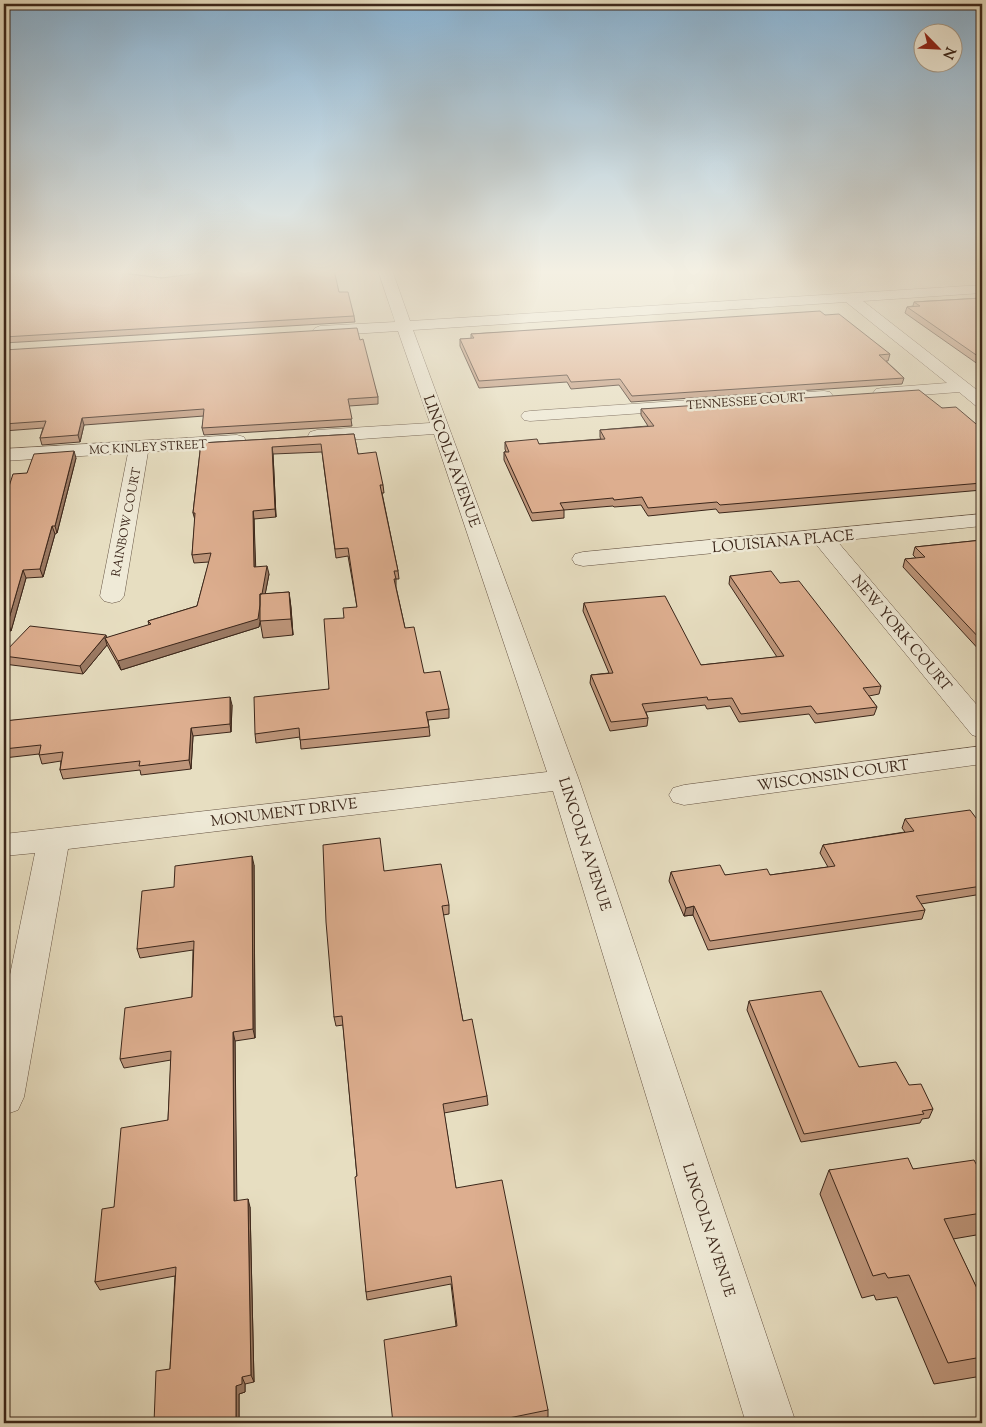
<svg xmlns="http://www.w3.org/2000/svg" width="986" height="1427" font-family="'Sorts Mill Goudy',serif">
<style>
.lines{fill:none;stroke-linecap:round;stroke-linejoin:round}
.minor-casing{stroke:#665444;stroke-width:1}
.minor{fill:#efead7;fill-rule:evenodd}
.wall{fill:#be967b;stroke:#3b261a}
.shaded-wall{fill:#9b7a64;stroke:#3b261a}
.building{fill:#ddae8f;stroke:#3b261a}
.labels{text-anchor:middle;stroke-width:5;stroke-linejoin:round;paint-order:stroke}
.far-street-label{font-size:12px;fill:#3b261a;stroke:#efead7}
.street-label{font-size:15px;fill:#3b261a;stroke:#efead7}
</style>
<rect width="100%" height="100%" fill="#e7dec1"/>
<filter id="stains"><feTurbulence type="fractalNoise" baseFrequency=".004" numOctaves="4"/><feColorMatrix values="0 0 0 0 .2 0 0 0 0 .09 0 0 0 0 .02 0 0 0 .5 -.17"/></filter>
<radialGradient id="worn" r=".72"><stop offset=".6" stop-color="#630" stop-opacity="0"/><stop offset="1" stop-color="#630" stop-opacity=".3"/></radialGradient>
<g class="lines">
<defs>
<path id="minor" d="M 378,270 L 392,270 L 410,321 L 982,285 L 982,293 L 863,301 L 982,394 L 982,407 L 976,406 L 959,392 L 882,398 L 876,397 L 873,393 L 876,389 L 882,388 L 947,383 L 846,302 L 413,330 L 579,780 L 796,1423 L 746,1423 L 553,791 L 68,849 L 24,1097 L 18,1110 L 4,1115 L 4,1004 L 35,853 L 4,856 L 4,834 L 547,772 L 434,434 L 317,442 L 310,440 L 308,436 L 310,432 L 317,430 L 430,423 L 398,331 L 320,336 L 315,334 L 312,331 L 315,328 L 320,326 L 395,322 Z
M 824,391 L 830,392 L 833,396 L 830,400 L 530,421 L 524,420 L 521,416 L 524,412 L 530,411 Z
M 237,435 L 244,437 L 246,441 L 244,445 L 148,452 L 124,596 L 120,601 L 112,603 L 104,601 L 100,596 L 128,453 L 4,461 L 4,449 Z
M 982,514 L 982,526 L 837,541 L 982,711 L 982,738 L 972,735 L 815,543 L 583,566 L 575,564 L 572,559 L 575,554 L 583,552 Z
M 982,746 L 982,764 L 684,805 L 673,802 L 669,795 L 673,788 L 684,785 Z"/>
</defs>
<use href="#minor" class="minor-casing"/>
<use href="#minor" class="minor"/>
</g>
<path class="wall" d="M 4,270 L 130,274 L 162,278 L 339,292 L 354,316 L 355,322 L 4,343 L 4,344 Z
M 982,298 L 982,367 L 905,313 L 907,307 L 913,306 L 914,302 Z
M 825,315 L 890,354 L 888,361 L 886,361 L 904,378 L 902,384 L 631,402 L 619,385 L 571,389 L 567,382 L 479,388 L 460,346 L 460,339 L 471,339 L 471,334 Z
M 360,340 L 378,397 L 378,404 L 349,406 L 352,426 L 204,435 L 202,428 L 204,416 L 84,425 L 80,442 L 42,445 L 40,438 L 43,428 L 4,431 L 4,350 Z
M 942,408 L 982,429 L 982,490 L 719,513 L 716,509 L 648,516 L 641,505 L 614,507 L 613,506 L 564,510 L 564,518 L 532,521 L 504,460 L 504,452 L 506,452 L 505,449 L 505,442 L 539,444 L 601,439 L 600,437 L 600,430 L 648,426 L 641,415 L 641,409 Z
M 354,434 L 358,454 L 383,485 L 384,493 L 382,493 L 398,571 L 399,579 L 396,579 L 396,587 L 405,628 L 424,673 L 449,709 L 449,718 L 428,720 L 429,727 L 430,736 L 301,749 L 300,737 L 256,743 L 255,734 L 329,689 L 344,618 L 357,607 L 348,556 L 336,558 L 322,452 L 273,454 L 276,517 L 254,519 L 255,567 L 269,574 L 265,594 L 289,592 L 291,608 L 293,635 L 263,638 L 260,621 L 259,627 L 121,670 L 107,645 L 83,674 L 4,664 L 4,653 L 107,638 L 149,625 L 148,621 L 197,606 L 209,562 L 194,563 L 192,555 L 195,520 L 193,513 L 201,443 Z
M 76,458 L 57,533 L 55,534 L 43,577 L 26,578 L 11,631 L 4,631 L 4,502 L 27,473 Z
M 982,540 L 982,653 L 903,567 L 905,559 L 916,558 L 913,555 L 915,547 Z
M 730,576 L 780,583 L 881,686 L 879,694 L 869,696 L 877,707 L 874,715 L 815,723 L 809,714 L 739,722 L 730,706 L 707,709 L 705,705 L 646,712 L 648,718 L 647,726 L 610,731 L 590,683 L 591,675 L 609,673 L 583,611 L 584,603 L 701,665 L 777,657 L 729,584 Z
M 232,705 L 231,732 L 193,736 L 191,769 L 141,775 L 140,770 L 63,779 L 60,770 L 61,761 L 42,764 L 39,754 L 4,758 L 4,721 Z
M 905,819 L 982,826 L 982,894 L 921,904 L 925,910 L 922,919 L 708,950 L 693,915 L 684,916 L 669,881 L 671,872 L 725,875 L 770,875 L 828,867 L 820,853 L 823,845 L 905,832 L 902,828 Z
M 254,865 L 255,1038 L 235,1041 L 236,1201 L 250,1207 L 254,1382 L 245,1384 L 245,1392 L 239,1394 L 239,1423 L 154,1423 L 170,1369 L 175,1276 L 100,1290 L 95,1282 L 114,1207 L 168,1120 L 171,1060 L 124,1068 L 120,1059 L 192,997 L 193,950 L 140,958 L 137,949 L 174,887 Z
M 384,871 L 449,905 L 449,914 L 443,915 L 463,1021 L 487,1096 L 488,1105 L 444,1113 L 456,1188 L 548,1410 L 548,1417 L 519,1423 L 393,1423 L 456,1326 L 451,1284 L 367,1300 L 366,1292 L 357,1176 L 343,1025 L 336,1026 L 334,1017 Z
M 749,1001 L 859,1067 L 909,1085 L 933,1109 L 929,1118 L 922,1119 L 920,1123 L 801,1142 L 747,1010 Z
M 913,1169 L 982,1175 L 982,1234 L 953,1239 L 982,1299 L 982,1376 L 934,1384 L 897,1297 L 876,1300 L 874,1295 L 862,1298 L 820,1194 L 829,1170 Z"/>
<path class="shaded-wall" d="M 129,270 L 131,270 L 129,280 L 128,274 Z
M 82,418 L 84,425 L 80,442 L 78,435 Z
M 272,447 L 273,454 L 276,517 L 275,509 Z
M 74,451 L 76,458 L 57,533 L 55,526 Z
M 253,511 L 254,519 L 256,575 L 254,567 Z
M 52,526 L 55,534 L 43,577 L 40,569 Z
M 267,566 L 269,574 L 259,627 L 121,670 L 118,661 Z
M 23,570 L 26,578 L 11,631 L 8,622 Z
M 289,592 L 291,608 L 293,635 L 291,619 Z
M 106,635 L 108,643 L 105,638 L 107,645 L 83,674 L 80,666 Z
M 230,697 L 232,705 L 231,732 L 230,724 Z
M 191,728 L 193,736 L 191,769 L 189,760 Z
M 252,856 L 254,865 L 255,1038 L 253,1029 Z
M 694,906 L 693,915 L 684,916 L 686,908 Z
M 233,1032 L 235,1041 L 237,1209 L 234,1201 Z
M 248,1199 L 250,1207 L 254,1382 L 251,1375 Z
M 242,1377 L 245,1384 L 245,1392 L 239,1394 L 239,1423 L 236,1423 L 236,1386 Z"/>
<path class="building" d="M 4,270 L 129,270 L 128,274 L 162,278 L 215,271 L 215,270 L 334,270 L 339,292 L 348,292 L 354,316 L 4,337 Z
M 982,298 L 982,359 L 907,307 L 920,306 L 914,302 Z
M 820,311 L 825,315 L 839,314 L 890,354 L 879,355 L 904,378 L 632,396 L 620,379 L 571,382 L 567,375 L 479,381 L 460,339 L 474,338 L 471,334 Z
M 357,328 L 360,340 L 363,339 L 378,397 L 348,399 L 352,419 L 202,428 L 204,409 L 82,418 L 78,435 L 40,438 L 46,421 L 4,424 L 4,350 Z
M 919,390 L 942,408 L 956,407 L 982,429 L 982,483 L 720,505 L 717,502 L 648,508 L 642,497 L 614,500 L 613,498 L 560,503 L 564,510 L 532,513 L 504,452 L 509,452 L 505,442 L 537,439 L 539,444 L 605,439 L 600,430 L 654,426 L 641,409 Z
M 354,434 L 358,454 L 376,452 L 383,485 L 380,485 L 398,571 L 394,571 L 396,579 L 394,579 L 405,628 L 414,627 L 424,673 L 440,671 L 449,709 L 426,712 L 429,727 L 300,740 L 299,728 L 255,734 L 254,697 L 329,689 L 324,619 L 344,618 L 343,608 L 357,607 L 348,548 L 335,549 L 321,444 L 272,447 L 275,509 L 253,511 L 254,567 L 267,566 L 262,594 L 260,594 L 260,605 L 258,619 L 118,661 L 105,638 L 151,624 L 148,621 L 197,606 L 211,553 L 192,555 L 195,513 L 193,513 L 201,443 Z
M 74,451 L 55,526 L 52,526 L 40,569 L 23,570 L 8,622 L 4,623 L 4,502 L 13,474 L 27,473 L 34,454 Z
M 982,540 L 982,641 L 905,559 L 925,557 L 915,547 Z
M 771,571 L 780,583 L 799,581 L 881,686 L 863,688 L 877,707 L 817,714 L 811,706 L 741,714 L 732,698 L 708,700 L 707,697 L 642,704 L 648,718 L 611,722 L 591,675 L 613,673 L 584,603 L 665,596 L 701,665 L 784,656 L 730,576 Z
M 289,592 L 291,619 L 260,621 L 260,594 Z
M 30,626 L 106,635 L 80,666 L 4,656 L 4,653 Z
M 230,697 L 230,724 L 191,728 L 189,760 L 139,766 L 140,761 L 60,770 L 63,752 L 39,755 L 41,745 L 4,749 L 4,721 Z
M 970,810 L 982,826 L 982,886 L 916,896 L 925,910 L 710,941 L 694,906 L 686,908 L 671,872 L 720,865 L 725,875 L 767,869 L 770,875 L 835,866 L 823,845 L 914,831 L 905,819 Z
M 380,838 L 384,871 L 441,864 L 449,905 L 442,906 L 463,1021 L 472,1019 L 487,1096 L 443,1104 L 456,1188 L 502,1180 L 548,1410 L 504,1419 L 504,1423 L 393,1423 L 384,1340 L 457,1326 L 451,1276 L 366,1292 L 355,1177 L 357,1176 L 342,1016 L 334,1017 L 326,922 L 323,845 Z
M 252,856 L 253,1029 L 233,1032 L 234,1201 L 248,1199 L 251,1375 L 242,1377 L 242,1384 L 236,1386 L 236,1423 L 154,1423 L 156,1371 L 170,1369 L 176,1267 L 95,1282 L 102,1209 L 114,1207 L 121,1128 L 168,1120 L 171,1051 L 120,1059 L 125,1008 L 192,997 L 194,941 L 137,949 L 142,891 L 174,887 L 175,866 Z
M 821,991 L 859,1067 L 896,1062 L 909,1085 L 921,1084 L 933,1109 L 922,1111 L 924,1114 L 804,1134 L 749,1001 Z
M 908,1158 L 913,1169 L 974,1160 L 982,1175 L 982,1213 L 944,1219 L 982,1299 L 982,1357 L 948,1363 L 909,1275 L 888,1278 L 885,1273 L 873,1276 L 829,1170 Z"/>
<linearGradient id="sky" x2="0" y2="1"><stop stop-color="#8ab6d8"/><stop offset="0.58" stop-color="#f4f0e3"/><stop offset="1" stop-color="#f4f0e3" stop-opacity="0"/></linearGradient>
<rect width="986" height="469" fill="url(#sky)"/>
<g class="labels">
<g class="far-street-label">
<text transform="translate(746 401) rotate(-4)" y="4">TENNESSEE COURT</text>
<text transform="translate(148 447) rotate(-3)" y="4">MC KINLEY STREET</text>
<text transform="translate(126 522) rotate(-79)" y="4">RAINBOW COURT</text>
</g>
<g class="street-label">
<text transform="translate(452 461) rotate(70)" y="5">LINCOLN AVENUE</text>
<text transform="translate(783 541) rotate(-5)" y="5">LOUISIANA PLACE</text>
<text transform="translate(902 633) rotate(50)" y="5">NEW YORK COURT</text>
<text transform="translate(833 775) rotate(-8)" y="5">WISCONSIN COURT</text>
<text transform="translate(284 812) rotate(-7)" y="5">MONUMENT DRIVE</text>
<text transform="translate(585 844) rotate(72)" y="5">LINCOLN AVENUE</text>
<text transform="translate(709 1230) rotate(72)" y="5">LINCOLN AVENUE</text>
</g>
</g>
<rect width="986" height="1427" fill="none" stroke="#e7dec1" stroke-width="20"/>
<rect x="5" y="5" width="976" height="1417" fill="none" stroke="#3b261a" stroke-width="2.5"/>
<rect x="10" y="10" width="966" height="1407" fill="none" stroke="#3b261a"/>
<g transform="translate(938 48) rotate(114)"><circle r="24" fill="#efead7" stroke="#a79c8b"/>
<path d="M0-4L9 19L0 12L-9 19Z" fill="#8f2418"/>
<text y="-8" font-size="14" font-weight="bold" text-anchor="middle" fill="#3b261a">N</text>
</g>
<rect width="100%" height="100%" filter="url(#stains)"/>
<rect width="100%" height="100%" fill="url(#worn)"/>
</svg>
